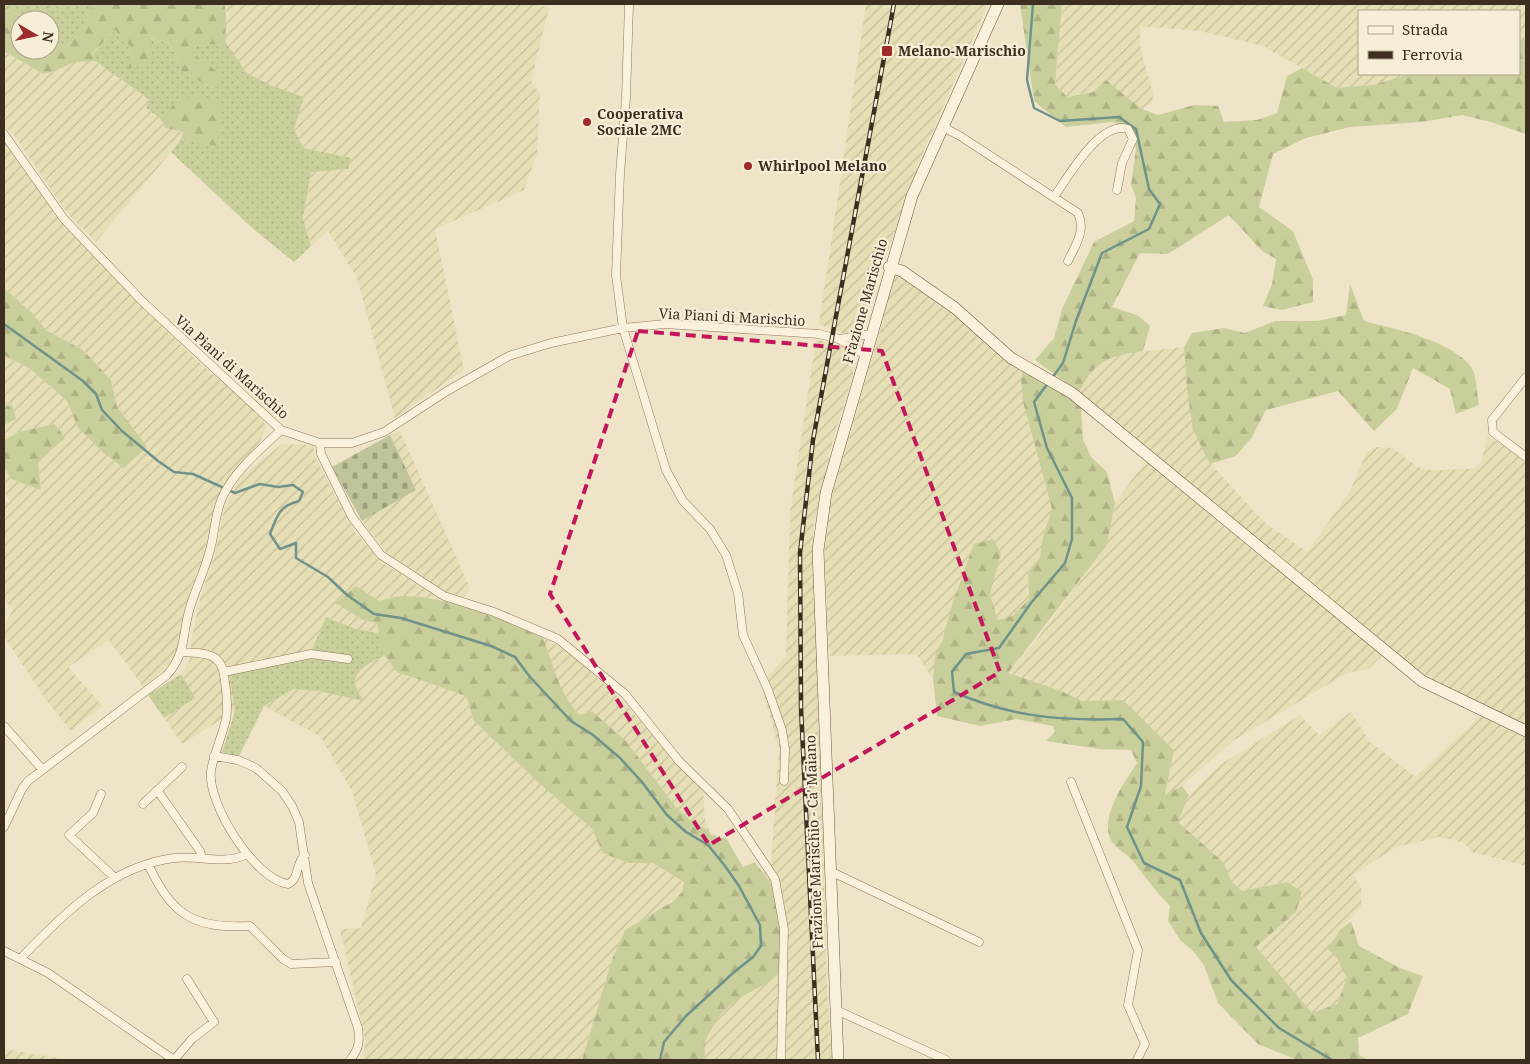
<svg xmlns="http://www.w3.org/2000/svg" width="1530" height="1064" font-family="'Noto Serif',serif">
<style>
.farmland{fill:url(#farmland-furrows)}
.grass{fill:url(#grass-dots)}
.forest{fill:url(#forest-firs)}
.cemetery{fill:url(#cemetery-stones)}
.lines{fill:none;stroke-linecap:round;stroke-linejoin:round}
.stream{stroke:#6f938a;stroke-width:2.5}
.street-casing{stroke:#8d765c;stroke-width:9}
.secondary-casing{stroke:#6f573f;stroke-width:12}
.street{stroke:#faf1dc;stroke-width:8}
.secondary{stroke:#faf1dc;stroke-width:11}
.rail-casing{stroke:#3d2e20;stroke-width:4.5}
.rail{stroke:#f7eed8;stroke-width:2.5;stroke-dasharray:8;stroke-linecap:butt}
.marked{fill:none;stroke:#c2185b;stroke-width:4;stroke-dasharray:10 6;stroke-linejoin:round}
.poi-dot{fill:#9e2a2b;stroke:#f7eed8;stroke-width:2}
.labels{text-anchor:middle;stroke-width:4.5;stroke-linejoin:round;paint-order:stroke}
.poi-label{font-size:14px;font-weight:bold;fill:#3d2e20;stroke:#f7eed8;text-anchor:start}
.street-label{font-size:14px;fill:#3d2e20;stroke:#f7eed8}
</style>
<defs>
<pattern id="farmland-furrows" width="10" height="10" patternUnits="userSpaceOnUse" patternTransform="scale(1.25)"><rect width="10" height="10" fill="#e6deb5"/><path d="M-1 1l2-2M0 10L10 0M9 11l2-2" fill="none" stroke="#c6bf9b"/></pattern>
<pattern id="grass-dots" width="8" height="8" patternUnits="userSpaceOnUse" patternTransform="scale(1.25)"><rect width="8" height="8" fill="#c9cf9b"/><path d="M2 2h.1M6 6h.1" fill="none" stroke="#aeb285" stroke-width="1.8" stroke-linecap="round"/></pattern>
<pattern id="forest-firs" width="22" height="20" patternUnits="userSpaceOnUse" patternTransform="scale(1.25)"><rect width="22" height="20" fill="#c9cf9b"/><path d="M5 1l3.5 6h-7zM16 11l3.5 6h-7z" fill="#aeb285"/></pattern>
<pattern id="cemetery-stones" width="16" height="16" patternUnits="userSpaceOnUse" patternTransform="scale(1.25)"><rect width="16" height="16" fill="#bfc49a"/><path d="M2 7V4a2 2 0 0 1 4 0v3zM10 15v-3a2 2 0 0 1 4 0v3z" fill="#9ca07d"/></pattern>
</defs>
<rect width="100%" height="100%" fill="#f0e4c8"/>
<path class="farmland" d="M 224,4 L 533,4 L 549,8 L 531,81 L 540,93 L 537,154 L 524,190 L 435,229 L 464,370 L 395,418 L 357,278 L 328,231 L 311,246 L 303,218 L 311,171 L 348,169 L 303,148 L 294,129 L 304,97 L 270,85 L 247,73 L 226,43 L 224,31 L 228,15 Z
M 866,4 L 988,4 L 922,155 L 875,287 L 868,319 L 851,332 L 842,333 L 819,324 Z
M 1062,4 L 1526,4 L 1526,39 L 1519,42 L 1519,11 L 1359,11 L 1359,74 L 1411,74 L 1373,85 L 1337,88 L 1263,46 L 1200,31 L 1140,26 L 1140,46 L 1153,93 L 1152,104 L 1142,109 L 1106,80 L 1093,92 L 1067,97 L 1055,84 Z
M 4,51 L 43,74 L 55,71 L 75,62 L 95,61 L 150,100 L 146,108 L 160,118 L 166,128 L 183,132 L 181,139 L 171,152 L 96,242 L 67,213 L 14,135 L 4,126 Z
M 4,141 L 59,217 L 94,257 L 193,357 L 261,415 L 266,427 L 258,446 L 239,467 L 218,497 L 211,519 L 205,558 L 176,658 L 144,688 L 109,640 L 68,667 L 103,706 L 71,731 L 49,704 L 4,637 L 4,626 L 13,610 L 4,600 L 4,503 L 10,502 L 4,491 L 4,467 L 11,479 L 41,489 L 38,461 L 64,438 L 19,432 L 4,440 L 4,425 L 16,419 L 12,404 L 4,408 L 4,353 L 8,357 L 29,368 L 67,401 L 78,428 L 124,468 L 147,447 L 117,407 L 111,380 L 83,350 L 46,330 L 33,314 L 4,288 Z
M 893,275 L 902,277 L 930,294 L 1023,370 L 1021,379 L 1023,402 L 1052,509 L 1043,536 L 1040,557 L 1028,572 L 1029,599 L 1012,616 L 998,620 L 990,594 L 1001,553 L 963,572 L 943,639 L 935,655 L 933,679 L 916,654 L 829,656 L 824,542 L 826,517 L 882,324 Z
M 816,339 L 846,348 L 853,364 L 853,374 L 833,440 L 813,526 L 827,987 L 832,1060 L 707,1060 L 705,1058 L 704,1041 L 722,1011 L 741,996 L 778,975 L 771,885 L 761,872 L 771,864 L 779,749 L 761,685 L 786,656 L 790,512 Z
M 1184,347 L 1187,390 L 1210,463 L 1264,522 L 1307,552 L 1349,493 L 1367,452 L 1376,447 L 1393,448 L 1417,467 L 1431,470 L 1473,469 L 1481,462 L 1488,437 L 1512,448 L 1526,460 L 1526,729 L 1437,684 L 1383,646 L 1079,392 L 1087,375 L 1099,362 L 1119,354 Z
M 400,431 L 470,588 L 465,597 L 446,592 L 386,552 L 362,521 L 416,490 L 390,435 Z
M 282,444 L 313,445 L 315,457 L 355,532 L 383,563 L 440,599 L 388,597 L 363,620 L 377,623 L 380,634 L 353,628 L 326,617 L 310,654 L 230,673 L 235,711 L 182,744 L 164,718 L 194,698 L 181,674 L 189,662 L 192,636 L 201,595 L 215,553 L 224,509 L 241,477 Z
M 1146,460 L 1382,656 L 1368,669 L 1347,673 L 1233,741 L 1182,786 L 1165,796 L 1174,750 L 1123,700 L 1082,701 L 1059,690 L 1008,673 L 1037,639 L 1107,545 L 1115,503 Z
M 543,638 L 557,645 L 583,665 L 622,701 L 703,790 L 705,820 L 711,834 L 726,838 L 712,836 L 705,828 L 693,823 L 675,806 L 626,741 L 592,711 L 580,715 L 567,703 L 559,687 Z
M 384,655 L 397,672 L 466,696 L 474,721 L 541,785 L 592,829 L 603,853 L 628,863 L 653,863 L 684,882 L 682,891 L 672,902 L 625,930 L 612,959 L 582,1060 L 358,1060 L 362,1058 L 366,1042 L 340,929 L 361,928 L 376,874 L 352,791 L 321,737 L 264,706 L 294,689 L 318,691 L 363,700 L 355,690 L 354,680 L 360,670 Z
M 1351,712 L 1369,741 L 1415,777 L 1480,716 L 1526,737 L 1526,866 L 1472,852 L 1464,843 L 1439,837 L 1396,847 L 1353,875 L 1361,888 L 1361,907 L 1340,930 L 1337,957 L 1347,978 L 1337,1004 L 1313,1014 L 1256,947 L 1296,912 L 1287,882 L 1242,891 L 1232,882 L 1223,862 L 1178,822 L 1189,795 L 1220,765 L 1300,715 L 1319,735 Z
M 4,1049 L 58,1058 L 60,1060 L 4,1060 Z"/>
<path class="grass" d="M 4,4 L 94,4 L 94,5 L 80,31 L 65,48 L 50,43 L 50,20 L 27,20 L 4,7 Z
M 115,30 L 130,45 L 129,69 L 149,38 L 167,42 L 176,55 L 181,71 L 212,88 L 221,74 L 192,53 L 197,46 L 226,43 L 247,73 L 270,85 L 304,97 L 294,129 L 303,148 L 351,158 L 348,169 L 311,172 L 303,218 L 311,246 L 294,262 L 251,227 L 171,152 L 181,139 L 216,146 L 173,105 L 160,118 L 146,108 L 150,100 L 95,61 L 92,55 Z
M 326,617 L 353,628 L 380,634 L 384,655 C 362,668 344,675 364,701 L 318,691 L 294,689 L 264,706 L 239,756 L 222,752 L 235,711 L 229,673 L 310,654 Z
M 181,674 L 195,698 L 164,718 L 148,695 Z"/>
<path class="forest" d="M 94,4 L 224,4 C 229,17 224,29 226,43 L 197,46 L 192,53 L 221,74 L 220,83 L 212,88 L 181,71 L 176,55 L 167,42 L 150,38 L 151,62 L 128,69 L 130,46 L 115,30 L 92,54 L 95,61 L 75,62 L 55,71 L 43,74 L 4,51 L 4,7 L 27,20 L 20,20 L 20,50 L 50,50 L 50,43 L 65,48 L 80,31 Z
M 1020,4 L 1062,4 L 1055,84 L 1067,97 L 1093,92 L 1106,80 L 1142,109 L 1158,115 L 1194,105 L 1218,106 L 1224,122 L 1257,120 L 1277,113 L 1287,76 L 1302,68 L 1337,88 L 1373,85 L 1411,74 L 1519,74 L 1519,42 L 1526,39 L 1526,134 L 1491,122 L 1462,115 L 1422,122 L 1350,127 L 1306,138 L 1273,154 L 1259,207 L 1293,231 L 1313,280 L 1313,302 L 1282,310 L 1263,306 L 1272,284 L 1276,259 L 1261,250 L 1229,215 L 1168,254 L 1140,253 L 1112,307 L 1137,315 L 1150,326 L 1143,351 C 1109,356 1095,360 1079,392 L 1035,360 L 1054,338 L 1062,309 L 1094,242 L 1134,221 L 1136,198 L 1131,185 L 1136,149 L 1131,129 L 1113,122 L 1066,127 L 1034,101 Z
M 189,96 L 205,97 L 221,106 L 220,129 L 216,146 L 181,139 L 183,132 L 166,128 L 160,118 L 173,105 Z
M 1350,284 L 1364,321 C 1395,329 1451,340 1471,367 C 1477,375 1477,395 1479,405 L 1456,414 L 1450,389 L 1413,368 L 1397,409 L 1374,431 L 1338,391 L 1266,410 L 1252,437 L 1236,456 L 1210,464 L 1193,430 L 1187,390 L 1184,347 L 1192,333 L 1224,328 L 1245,333 L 1275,321 L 1317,321 L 1346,315 Z
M 4,288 L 33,314 L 46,330 L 83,350 L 111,380 L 117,407 L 147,447 L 124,468 L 106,455 L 78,428 L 67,401 L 29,368 L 7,357 L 4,353 Z
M 1023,370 L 1065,394 L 1081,407 L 1083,439 L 1091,457 L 1107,472 L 1115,503 L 1107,545 L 1008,673 L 1059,690 L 1082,701 L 1123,700 L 1174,750 L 1165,795 L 1182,786 L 1189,795 L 1178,822 L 1223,862 L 1232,882 L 1242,891 L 1287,882 L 1302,892 L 1296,912 L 1256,947 L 1312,1013 L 1337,1004 L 1347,978 L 1337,958 L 1328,949 L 1340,930 L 1351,921 L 1359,946 L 1400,968 L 1423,976 L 1408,1014 L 1358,1038 L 1359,1055 L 1369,1060 L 1297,1060 L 1258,1044 L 1218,1003 L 1204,965 L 1193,951 L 1180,940 L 1168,921 L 1170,906 C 1156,892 1145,877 1133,861 C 1127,854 1118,850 1113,843 C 1096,822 1125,781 1137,763 L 1131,750 L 1099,749 L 1046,741 L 1055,732 L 1053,726 L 1016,719 L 980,726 L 937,716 L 933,679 L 935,655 L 943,639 L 951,608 L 974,544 L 993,539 L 1001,553 L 990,594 L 998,620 L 1012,616 L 1029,599 L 1028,572 L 1040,557 L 1043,536 L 1052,509 L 1023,402 L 1021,379 Z
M 12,404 L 16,419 L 4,425 L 4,408 Z
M 55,424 L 65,438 L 38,461 L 41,490 L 11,479 L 4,467 L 4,440 L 19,432 Z
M 356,586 L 379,601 C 419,583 505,620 543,638 C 554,666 558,693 580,715 L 592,711 L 626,741 L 675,806 L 693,823 L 705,828 L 712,836 L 726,838 L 743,867 L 755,862 C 760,870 766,876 771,884 C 786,909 784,948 778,975 C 754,994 730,996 714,1025 C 705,1039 704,1042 705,1058 L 707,1060 L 582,1060 L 612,959 L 625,930 L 672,902 L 682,892 L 684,882 L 653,863 L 628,863 L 603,853 L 592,829 L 541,785 L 474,721 L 466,696 L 397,672 L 384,655 L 377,623 L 363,620 L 336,603 Z"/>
<path class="cemetery" d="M 390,435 L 416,490 L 362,521 L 332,467 Z"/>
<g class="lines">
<path class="stream" d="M 1033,4 L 1027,80 L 1034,108 L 1060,121 L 1119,117 L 1136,129 L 1149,189 L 1160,204 L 1149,229 L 1102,253 L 1076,321 L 1063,363 L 1052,378
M 4,324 L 83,381 L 96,394 L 102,410 L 122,431 L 158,461 L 174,472 L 193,474 L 235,493 L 260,484 L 278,487 L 293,485 L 303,492 L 299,501 C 279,506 277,516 270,534 L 280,549 L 296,543 L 296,558 L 328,577 L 347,595 L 374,614 L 401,618 L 491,646 L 515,657 L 530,677 L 571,721 L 593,735 L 620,758 L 642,782 L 667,815 L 686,832 L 708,845 L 725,866 L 739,886 L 760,925 L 761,946 L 753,957 L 733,973 L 686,1016 L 664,1042 L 660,1060
M 1048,383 L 1034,402 L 1047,448 L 1072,498 L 1072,539 L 1065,563 L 1031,603 L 999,648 L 966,654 L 952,672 L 954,692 C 1011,717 1061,721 1123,719 L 1143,742 L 1141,786 L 1127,827 L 1144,863 L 1180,880 L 1201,933 L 1231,980 L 1279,1028 L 1332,1060"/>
<defs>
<path id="street" d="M 629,4 L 626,98 L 620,174 L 616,275 L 623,328 L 666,470 L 683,501 L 710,529 L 726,555 L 738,593 L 743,635 L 768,690 L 782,730 L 785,749 L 784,781
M 943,127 L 960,136 L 1078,213 C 1086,231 1076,244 1068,261
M 4,134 L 64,219 L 143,302 L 281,430 L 320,443 L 352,443 L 384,432 L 447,391 L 509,356 L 551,343 L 623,328 L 665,324 L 819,334 L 839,339 L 865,355
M 1054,197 C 1068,177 1100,120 1128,129 L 1133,139 L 1122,163 L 1117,190
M 839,339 L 871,334
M 1526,377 L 1492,420 L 1493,432 L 1526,457
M 320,443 L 321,454 L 352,517 L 381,555 L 444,596 L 494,612 L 558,639 L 625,694 L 679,761 L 728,809 L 775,879 L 784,929 L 781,1060
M 181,652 C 192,653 206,652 215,658 C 223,664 224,673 225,682 C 227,695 228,707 226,719 C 222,737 214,753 211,771 C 207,803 254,879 288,884 C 300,879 295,863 305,855
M 224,672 L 311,654 L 348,659
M 4,726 L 42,769
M 214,756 L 238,760 L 256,768 L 282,791 L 292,806 L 299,822 L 308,883 L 358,1028 C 360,1042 359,1049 350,1060
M 1071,782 L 1138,950 L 1128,1005 L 1145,1044 L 1137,1060
M 157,790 L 200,851 L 202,858
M 101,794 L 93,813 L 69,835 L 114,877
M 143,804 L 182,767
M 4,827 L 22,789 L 28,781 L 167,675 C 186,653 182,637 189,611 C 195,589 206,569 211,546 C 215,530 215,514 222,498 C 234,471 260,450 281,430
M 148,864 C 172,915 193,929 250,926 L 283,959 L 291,964 L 336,962
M 830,871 L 979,942
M 4,951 L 48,973 L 174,1060
M 21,958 C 63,914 111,866 174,858 C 198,855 223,865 245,855
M 836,1010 L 946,1060
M 174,1060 L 192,1039 L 214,1022 L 187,979"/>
<path id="secondary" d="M 889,267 L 902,271 L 955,308 L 1011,358 L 1072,393 L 1422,681 L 1526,731
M 838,1060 L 818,550 L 826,493 L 912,196 L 998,4"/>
</defs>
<use href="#street" class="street-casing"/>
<use href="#secondary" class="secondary-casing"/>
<use href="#street" class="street"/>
<use href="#secondary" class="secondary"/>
<defs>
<path id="rail" d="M 818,1060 L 801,708 L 800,553 L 813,440 L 894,4"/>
</defs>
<use href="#rail" class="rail-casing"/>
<use href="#rail" class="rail"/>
</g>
<path class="marked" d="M 638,331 L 882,351 L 1000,672 L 709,845 L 550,594 Z"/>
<g class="poi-dot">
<rect x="881" y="45" width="12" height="12" rx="2.5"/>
<circle cx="587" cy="122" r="5"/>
<circle cx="748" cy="166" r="5"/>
</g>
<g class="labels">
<g class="poi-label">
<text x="898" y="56">Melano-Marischio</text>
<text x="597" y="119">Cooperativa<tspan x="597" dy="16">Sociale 2MC</tspan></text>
<text x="758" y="171">Whirlpool Melano</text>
</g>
<g class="street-label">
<text transform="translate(865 301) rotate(-74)" y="5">Frazione Marischio</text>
<text transform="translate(732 317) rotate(3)" y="5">Via Piani di Marischio</text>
<text transform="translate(232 367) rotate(42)" y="5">Via Piani di Marischio</text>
<text transform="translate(814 842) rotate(-92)" y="5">Frazione Marischio - Ca' Maiano</text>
</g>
</g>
<rect width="1530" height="1064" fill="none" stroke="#3d2e20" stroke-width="10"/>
<rect x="1358" y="10" width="162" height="65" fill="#f7eed8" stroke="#ada18e"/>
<rect x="1368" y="26" width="25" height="8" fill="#faf1dc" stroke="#ada18e"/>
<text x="1402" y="35" font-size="15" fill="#3d2e20">Strada</text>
<rect x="1368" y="51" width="25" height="8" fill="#3d2e20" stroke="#ada18e"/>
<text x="1402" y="60" font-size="15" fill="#3d2e20">Ferrovia</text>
<g transform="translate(35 35) rotate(99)"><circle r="24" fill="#f7eed8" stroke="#ada18e"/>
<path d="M0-4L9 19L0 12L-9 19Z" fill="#9e2a2b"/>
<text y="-8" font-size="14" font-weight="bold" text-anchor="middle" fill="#3d2e20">N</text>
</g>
</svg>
